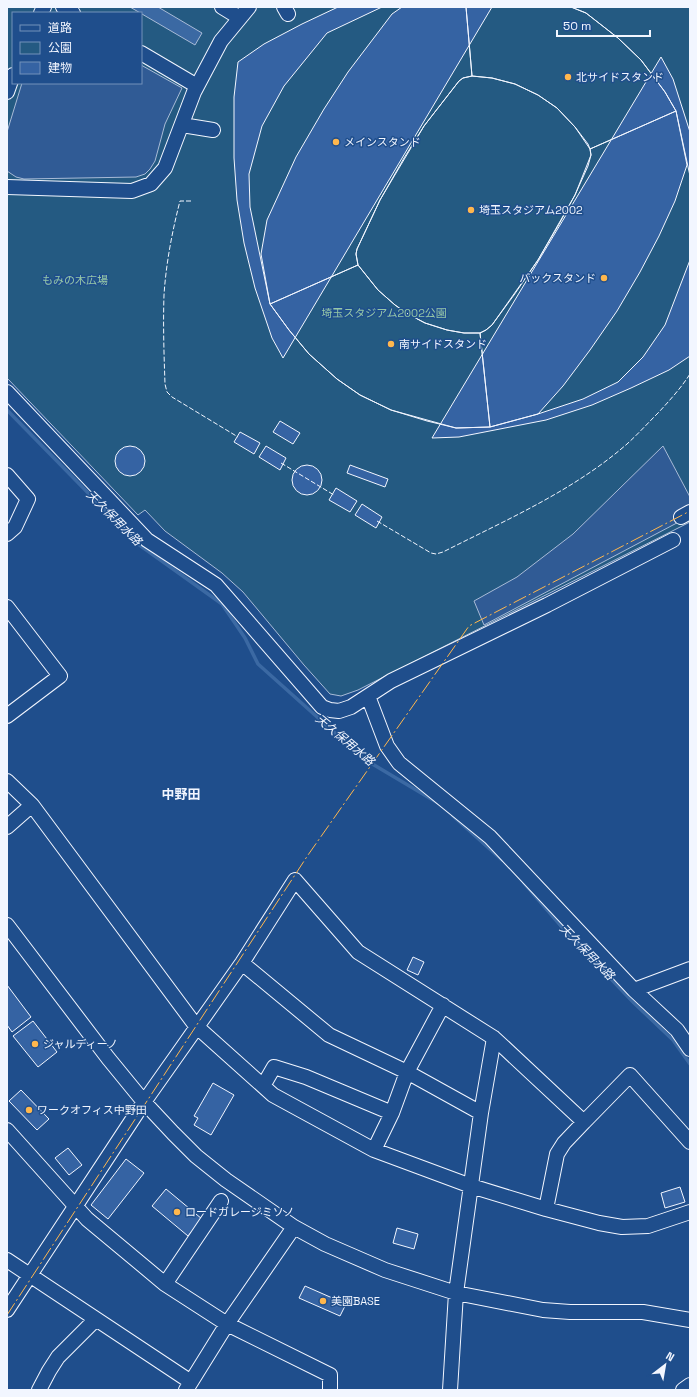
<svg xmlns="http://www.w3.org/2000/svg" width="697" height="1397" font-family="'Space Grotesk','Noto Sans JP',sans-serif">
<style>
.green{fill:#245a82;stroke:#a8bbd7;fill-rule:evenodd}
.parking{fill:#305b95;stroke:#a8bbd7}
.water{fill:#3b69a3;stroke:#a8bbd7}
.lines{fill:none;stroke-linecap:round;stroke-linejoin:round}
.stream{stroke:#3b69a3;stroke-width:3.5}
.building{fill:#3563a3;stroke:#f2f6ff;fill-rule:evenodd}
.minor-casing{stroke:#f2f6ff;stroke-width:16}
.minor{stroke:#1f4e8c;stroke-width:14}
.fence{stroke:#f2f6ff;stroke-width:1;stroke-dasharray:5 2;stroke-linecap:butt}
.power{stroke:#ffb74d;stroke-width:1;stroke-dasharray:14 3 2 3;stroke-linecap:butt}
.poi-dot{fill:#ffb74d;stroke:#1f4e8c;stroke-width:1.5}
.labels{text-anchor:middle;stroke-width:3;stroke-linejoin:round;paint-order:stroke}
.poi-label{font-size:11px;fill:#f2f6ff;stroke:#1f4e8c;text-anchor:start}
.park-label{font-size:11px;fill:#97c8a6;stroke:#1f4e8c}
.water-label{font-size:12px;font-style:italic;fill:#f2f6ff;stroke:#1f4e8c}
.quarter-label{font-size:13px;font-weight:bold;fill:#f2f6ff;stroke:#1f4e8c}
</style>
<rect width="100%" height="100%" fill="#1f4e8c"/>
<path class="green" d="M 7,7 L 690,7 L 690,522 L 358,690 L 341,696 L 330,694 L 304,665 L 243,592 L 222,573 L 165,531 L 145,510 L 138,515 L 7,378 ZM 13,13 L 141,13 L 141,83 L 13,83 Z"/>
<path class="parking" d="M 141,65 L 182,88 L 165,124 L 155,161 L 150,169 L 145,174 L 136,177 L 24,179 L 16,177 L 7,171 L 7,132 L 22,83 L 141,83 Z
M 663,446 L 690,497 L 690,516 L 484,625 L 474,601 L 517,577 L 573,534 Z"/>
<path class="water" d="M 130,7 L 158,7 L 202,33 L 195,45 Z"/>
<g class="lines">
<path class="stream" d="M 7,410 L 138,544 L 222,604 L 245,638 L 258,664 L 364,759 L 438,803
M 453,816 L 502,860
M 524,883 L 568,934 L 634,1003 L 673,1040 L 690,1064"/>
</g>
<path class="building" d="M 338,7 L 492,7 L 283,358 L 272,338 L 255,288 L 244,243 L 237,200 L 234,158 L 234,97 L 238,62 L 264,44 L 302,24 Z
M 382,7 L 466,7 L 472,76 L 463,78 L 459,81 L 424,126 L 404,158 L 380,200 L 357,249 L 356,254 L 358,265 L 270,304 L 250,207 L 249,174 L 262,126 L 284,86 L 327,33 Z
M 402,7 L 571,7 L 586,13 L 618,38 L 641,60 L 665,92 L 676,111 L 687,165 L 675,201 L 659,236 L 640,272 L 617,311 L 590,350 L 563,386 L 538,414 L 490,427 L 456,428 L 391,410 L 360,395 L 337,379 L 309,354 L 289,330 L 270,304 L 261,254 L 267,220 L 296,157 L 324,109 L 348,72 L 392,14 ZM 472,76 L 492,78 L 515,84 L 538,95 L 557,108 L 575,127 L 588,144 L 590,149 L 591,155 L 575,195 L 538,260 L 492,325 L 486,330 L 480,333 L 464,333 L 447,330 L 425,323 L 408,314 L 395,305 L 378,290 L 358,265 L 356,254 L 357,249 L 380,200 L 424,126 L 459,81 L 463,78 Z
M 466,7 L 571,7 L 586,13 L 618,38 L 641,60 L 665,92 L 676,111 L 590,149 L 575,127 L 557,108 L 538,95 L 515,84 L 492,78 L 472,76 Z
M 661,57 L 673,79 L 690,132 L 690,356 L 669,370 L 631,388 L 592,405 L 546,420 L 459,437 L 432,438 Z
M 676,111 L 690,176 L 690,260 L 665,325 L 643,357 L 618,382 L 583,399 L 538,414 L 490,427 L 480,333 L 486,330 L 492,325 L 514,295 L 538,260 L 558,226 L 575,195 L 588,166 L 591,155 L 590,149 Z
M 358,265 L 378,290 L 395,305 L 408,314 L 425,323 L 447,330 L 464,333 L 480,333 L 490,427 L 456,428 L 427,421 L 391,410 L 360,395 L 337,379 L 309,354 L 289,330 L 270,304 Z
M 280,421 L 300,433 L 293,444 L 273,432 Z
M 240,432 L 260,443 L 254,454 L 234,442 Z
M 266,446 L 286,458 L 280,470 L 259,457 Z
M115 461a15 15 0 1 1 30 0a15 15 0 1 1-30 0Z
M 350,465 L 388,479 L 385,487 L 347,473 Z
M292 480a15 15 0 1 1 30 0a15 15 0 1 1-30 0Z
M 336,488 L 357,501 L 350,512 L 329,500 Z
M 362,504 L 382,517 L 376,528 L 355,515 Z
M 413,957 L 424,962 L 418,975 L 407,970 Z
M 7,985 L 31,1017 L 12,1032 L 7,1025 Z
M 33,1021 L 57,1052 L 38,1067 L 13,1036 Z
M 213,1083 L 234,1095 L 211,1135 L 194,1125 L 198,1118 L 194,1116 Z
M 21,1090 L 49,1119 L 37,1130 L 9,1101 Z
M 68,1148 L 82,1165 L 69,1175 L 55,1158 Z
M 126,1159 L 144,1173 L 108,1219 L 91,1205 Z
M 680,1187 L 685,1202 L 665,1208 L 661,1193 Z
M 166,1189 L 202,1219 L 188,1236 L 152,1206 Z
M 397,1228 L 418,1234 L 414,1249 L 393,1243 Z
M 305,1286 L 346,1304 L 340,1316 L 299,1298 Z"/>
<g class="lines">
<defs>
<path id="minor" d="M 63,7 L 73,13
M 222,7 L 240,18
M 284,7 L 288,14
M 41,13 L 44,7
M 141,53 L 197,86
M 7,92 L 13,75
M 182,125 L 213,130
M 7,187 L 132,191 L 151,184 L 165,168 L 194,92 L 221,41 L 249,7
M 7,392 L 147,540 L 216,585 L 322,707 L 330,710 L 339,711 L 351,707 L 391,681 L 547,605 L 673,540
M 7,475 L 28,499 L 15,527 L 7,534
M 681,517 L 690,512
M 7,607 L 60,676 L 7,716
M 368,696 L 387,746 L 399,763 L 490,837 L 634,990 L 677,1030 L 690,1049
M 7,781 L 32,805 L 196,1026 L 273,1095 L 374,1150 L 471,1186 L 546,1209 L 599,1223 L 622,1227 L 648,1226 L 690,1212
M 7,827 L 32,805
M 7,925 L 108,1058 L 144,1102 L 173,1133 L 196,1156 L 226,1180 L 294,1227 L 325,1244 L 385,1270 L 456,1293 L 543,1310 L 570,1312 L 643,1312 L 690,1320
M 242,963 L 329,1035 L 407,1072 L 481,1113
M 634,990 L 690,969
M 263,1086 L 274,1067 L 306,1077 L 392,1113
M 584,1122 L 630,1075 L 690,1142
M 7,1130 L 87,1219 L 165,1284 L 227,1324 L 330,1375 L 330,1390
M 374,1150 L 392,1113 L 407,1072 L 443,1005
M 7,1260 L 191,1382
M 165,1284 L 221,1201
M 7,1310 L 144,1102 L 242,963 L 295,880 L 358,952 L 494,1038 L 584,1122 L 564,1143 L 557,1154 L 546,1209
M 39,1390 L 49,1371 L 58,1357 L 96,1319
M 186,1390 L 227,1324 L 294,1227
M 450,1390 L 456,1293 L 481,1113 L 494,1038
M 683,1390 L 690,1385"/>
</defs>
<use href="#minor" class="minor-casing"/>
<use href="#minor" class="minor"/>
<path class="fence" d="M 191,201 L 180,201 C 172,232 166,264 164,295 C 163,325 164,355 165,384 L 167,392 L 172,397 L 238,437
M 281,463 L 334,495
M 377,521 L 431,553 L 436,554 L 443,552 C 506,520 573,491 627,444 C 638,434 648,423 659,412 C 670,400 681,388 690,374"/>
<path class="power" d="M 7,1315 L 308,855 L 469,626 L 690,511"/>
</g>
<g class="poi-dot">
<circle cx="568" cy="77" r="4"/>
<circle cx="336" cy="142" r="4"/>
<circle cx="471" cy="210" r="4"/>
<circle cx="604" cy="278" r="4"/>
<circle cx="391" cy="344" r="4"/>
<circle cx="35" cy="1044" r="4"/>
<circle cx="29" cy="1110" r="4"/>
<circle cx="177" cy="1212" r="4"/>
<circle cx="323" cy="1301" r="4"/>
</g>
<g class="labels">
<g class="poi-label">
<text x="576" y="81">北サイドスタンド</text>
<text x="344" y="146">メインスタンド</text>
<text x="479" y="214">埼玉スタジアム2002</text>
<text x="596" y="282" text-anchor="end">バックスタンド</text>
<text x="399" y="348">南サイドスタンド</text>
<text x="43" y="1048">ジャルディーノ</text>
<text x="37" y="1114">ワークオフィス中野田</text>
<text x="185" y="1216">ロードガレージミソノ</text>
<text x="331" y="1305">美園BASE</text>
</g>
<g class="park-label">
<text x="75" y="284">もみの木広場</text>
<text x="384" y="317">埼玉スタジアム2002公園</text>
</g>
<g class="water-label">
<text transform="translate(114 518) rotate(45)" y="4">天久保用水路</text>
<text transform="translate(345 740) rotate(40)" y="4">天久保用水路</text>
<text transform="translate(587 952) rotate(46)" y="4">天久保用水路</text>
</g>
<g class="quarter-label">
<text x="181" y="799">中野田</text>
</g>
</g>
<rect width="697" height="1397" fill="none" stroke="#f2f6ff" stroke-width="16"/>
<rect x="12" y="12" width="130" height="72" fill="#1f4e8c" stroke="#7391ba"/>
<rect x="20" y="25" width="20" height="6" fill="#1f4e8c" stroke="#7391ba"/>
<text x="48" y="32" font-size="12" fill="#f2f6ff">道路</text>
<rect x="20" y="42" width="20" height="12" fill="#245a82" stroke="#7391ba"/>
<text x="48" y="52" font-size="12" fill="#f2f6ff">公園</text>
<rect x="20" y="62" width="20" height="12" fill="#3563a3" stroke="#7391ba"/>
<text x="48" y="72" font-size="12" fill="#f2f6ff">建物</text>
<g transform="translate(665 1365) rotate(31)" stroke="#1f4e8c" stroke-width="3" paint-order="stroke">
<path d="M0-3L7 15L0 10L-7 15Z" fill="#f2f6ff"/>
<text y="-6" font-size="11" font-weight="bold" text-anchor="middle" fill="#f2f6ff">N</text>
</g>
<path d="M557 30v6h93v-6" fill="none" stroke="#f2f6ff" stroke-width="2"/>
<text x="563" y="30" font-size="12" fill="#f2f6ff" stroke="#1f4e8c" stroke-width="3" paint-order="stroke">50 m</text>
</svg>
